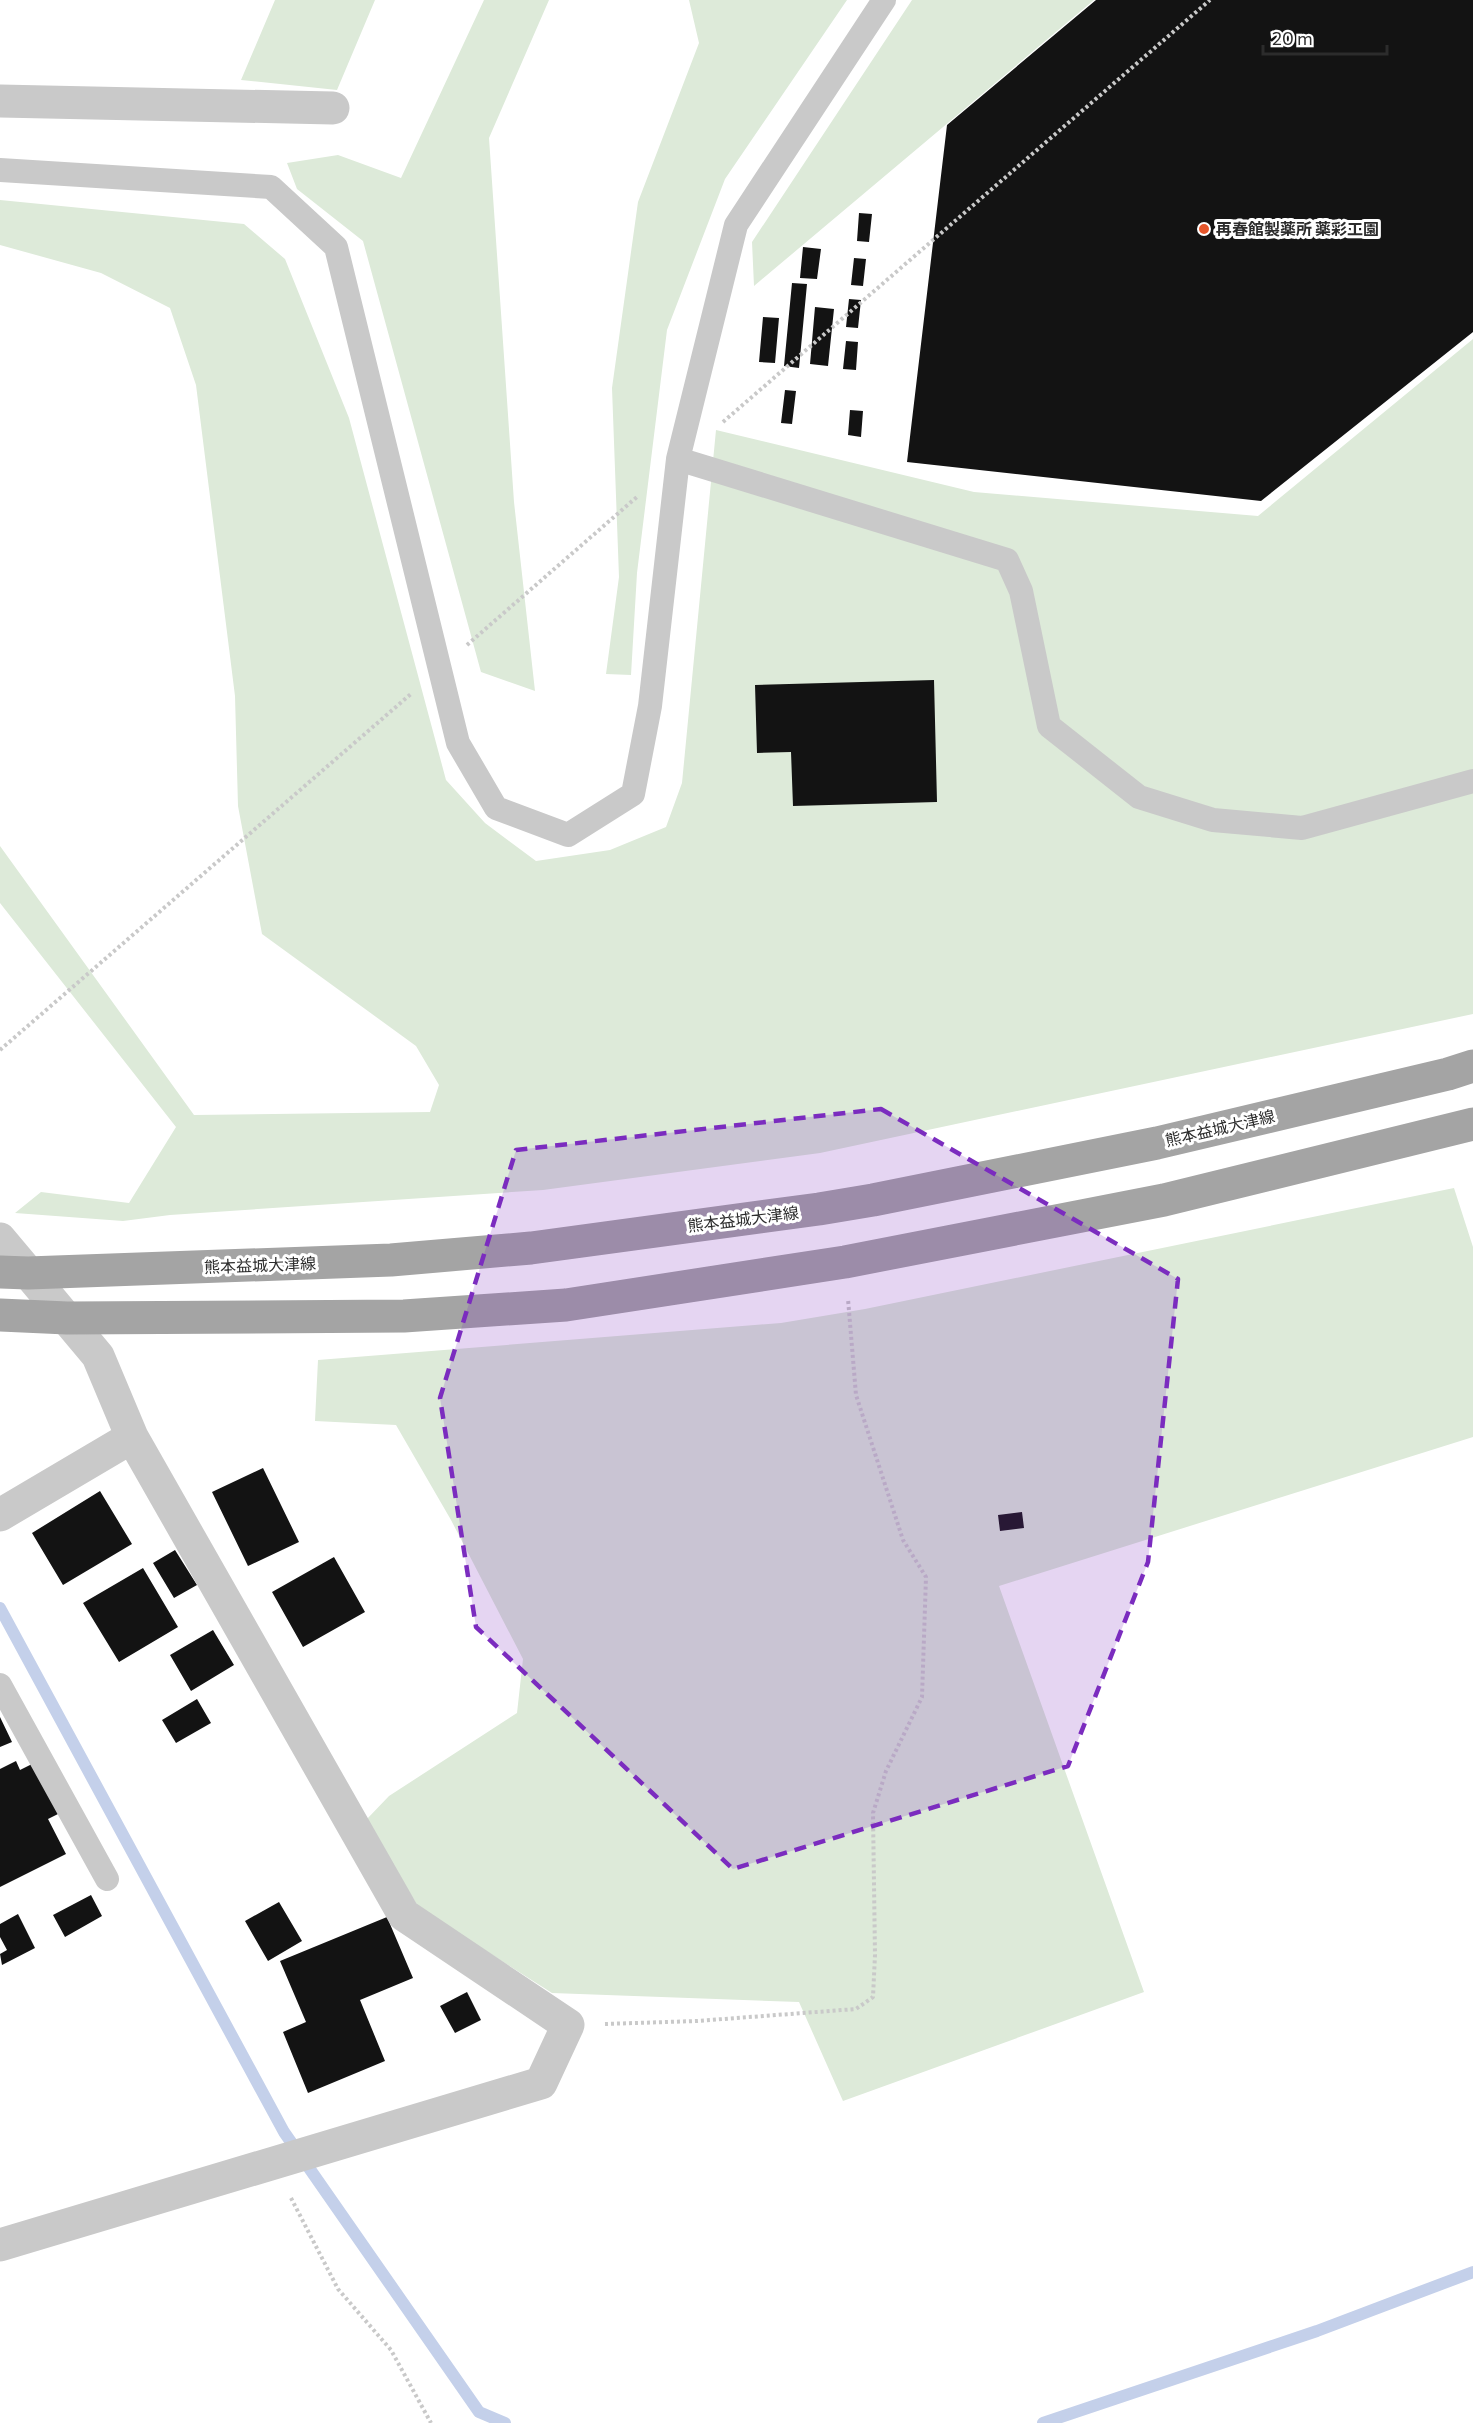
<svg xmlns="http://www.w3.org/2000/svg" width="1473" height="2423" font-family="Commissioner,'Noto Sans JP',sans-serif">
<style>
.green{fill:#ddead9}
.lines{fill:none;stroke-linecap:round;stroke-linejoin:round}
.stream{stroke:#c4d0ea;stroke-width:12}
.building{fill:#131313}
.path{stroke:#c9c9c9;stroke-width:4;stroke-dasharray:3 3;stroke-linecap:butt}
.service{stroke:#c9c9c9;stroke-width:24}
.minor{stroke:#c9c9c9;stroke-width:33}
.primary{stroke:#a4a4a4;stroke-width:33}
.marked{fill:#7b2cbf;fill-opacity:0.2;stroke:#7b2cbf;stroke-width:4.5;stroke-dasharray:12 8;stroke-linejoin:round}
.poi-dot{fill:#e5562b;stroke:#fff;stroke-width:2}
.labels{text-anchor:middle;stroke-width:6;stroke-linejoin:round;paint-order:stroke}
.poi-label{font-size:16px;font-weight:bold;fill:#2c2c2c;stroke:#fff;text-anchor:start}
.street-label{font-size:16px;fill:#2c2c2c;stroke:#fff}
</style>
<rect width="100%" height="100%" fill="#fff"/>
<path class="green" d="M 275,0 L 375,0 L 337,90 L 241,80 Z
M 484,0 L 549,0 L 489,138 L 514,502 L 535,691 L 481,672 L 363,241 L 297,189 L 287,163 L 338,155 L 401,178 Z
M 689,0 L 847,0 L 725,179 L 667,330 L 637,573 L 631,675 L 606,674 L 619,577 L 612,388 L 638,202 L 699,43 Z
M 912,0 L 1094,0 L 754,286 L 752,242 Z
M 0,200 L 244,224 L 285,259 L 349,418 L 446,780 L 485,823 L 536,861 L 610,850 L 666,827 L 682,783 L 716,430 L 974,492 L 1258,516 L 1473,339 L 1473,1014 L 820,1153 L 543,1190 L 170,1215 L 123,1221 L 15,1213 L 41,1192 L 129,1203 L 176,1127 L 0,903 L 0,846 L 194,1115 L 430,1112 L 439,1085 L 416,1046 L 262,934 L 238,806 L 235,696 L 196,385 L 170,308 L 101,273 L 0,245 Z
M 1454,1188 L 1473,1247 L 1473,1437 L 999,1586 L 1144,1992 L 843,2101 L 799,2002 L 552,1993 L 419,1908 L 366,1820 L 389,1796 L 517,1713 L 523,1659 L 451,1520 L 396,1425 L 315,1421 L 318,1360 L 781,1323 L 865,1309 Z"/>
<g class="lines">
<path class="stream" d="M 0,1608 L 284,2132 L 479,2412 L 505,2423
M 1043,2423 L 1317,2331 L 1473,2272"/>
</g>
<path class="building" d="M 1096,0 L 1473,0 L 1473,332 L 1261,501 L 907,462 L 947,125 Z
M 859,213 L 872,214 L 869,242 L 857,241 Z
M 803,247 L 821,249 L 817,279 L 800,278 Z
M 854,258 L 866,259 L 863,286 L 851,285 Z
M 792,283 L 807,284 L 799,368 L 784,366 Z
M 849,299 L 861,300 L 858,328 L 846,327 Z
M 815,307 L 834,309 L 828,366 L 810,364 Z
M 763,317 L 779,318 L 775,363 L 759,362 Z
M 846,341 L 858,342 L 856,370 L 843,369 Z
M 785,390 L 796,391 L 792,424 L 781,423 Z
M 850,410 L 863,411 L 861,437 L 848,435 Z
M 934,680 L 937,802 L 793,806 L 791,752 L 757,753 L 755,685 Z
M 263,1468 L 299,1542 L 248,1566 L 212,1492 Z
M 100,1491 L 132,1544 L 63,1585 L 32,1533 Z
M 1022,1512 L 1024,1528 L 1000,1531 L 998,1515 Z
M 175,1550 L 197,1585 L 174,1598 L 153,1563 Z
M 334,1557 L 365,1612 L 303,1647 L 272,1592 Z
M 143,1568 L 178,1627 L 119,1662 L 83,1603 Z
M 213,1630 L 234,1665 L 191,1691 L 170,1655 Z
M 197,1699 L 211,1723 L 176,1743 L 162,1720 Z
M 0,1717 L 12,1742 L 0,1747 Z
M 16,1761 L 20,1770 L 36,1762 L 62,1812 L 48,1819 L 66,1854 L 0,1887 L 0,1769 Z
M 91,1895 L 102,1916 L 65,1937 L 53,1915 Z
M 279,1902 L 302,1941 L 268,1961 L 245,1921 Z
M 18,1914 L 35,1948 L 2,1965 L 0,1954 L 7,1950 L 0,1937 L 0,1924 Z
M 387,1917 L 413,1978 L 360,2000 L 385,2061 L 308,2093 L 283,2032 L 306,2022 L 280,1961 Z
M 467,1992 L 481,2020 L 455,2033 L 440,2006 Z"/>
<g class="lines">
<path class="path" d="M 723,422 L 1210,0
M 467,645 L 638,496
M 0,1050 L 412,693
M 605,2024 L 697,2021 L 856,2009 L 873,1997 L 875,1955 L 873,1813 L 886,1771 L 922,1697 L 926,1577 L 903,1540 L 856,1395 L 848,1299
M 291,2198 L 338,2289 L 391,2350 L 431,2423"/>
<path class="service" d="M 0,170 L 271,187 L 336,247 L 458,743 L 496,808 L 568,835 L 633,794 L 650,706 L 678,459 L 736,225 L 884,0
M 678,459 L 1007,560 L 1021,591 L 1049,726 L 1139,797 L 1213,820 L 1302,828 L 1473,781
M 0,1685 L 107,1879"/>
<path class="minor" d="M 0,101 L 333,108
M 0,1239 L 98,1356 L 132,1437 L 404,1915 L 568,2025 L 541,2083 L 0,2245
M 0,1515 L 132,1437"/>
<path class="primary" d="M 0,1272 L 28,1273 L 391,1260 L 531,1248 L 819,1209 L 873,1200 L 1157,1143 L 1448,1074 L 1473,1066
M 0,1315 L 67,1318 L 404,1316 L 566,1305 L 845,1262 L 1164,1200 L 1473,1124"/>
</g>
<path class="marked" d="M 881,1109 L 1178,1279 L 1148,1562 L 1068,1766 L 733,1869 L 476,1627 L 440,1398 L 516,1150 Z"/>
<circle class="poi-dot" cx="1204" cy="229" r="6"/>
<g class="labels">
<g class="poi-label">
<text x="1216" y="235">再春館製薬所 薬彩工園</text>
</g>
<g class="street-label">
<text transform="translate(1220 1128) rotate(-13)" y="6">熊本益城大津線</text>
<text transform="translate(743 1219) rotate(-7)" y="6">熊本益城大津線</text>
<text transform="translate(260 1265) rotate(-2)" y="6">熊本益城大津線</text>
</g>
</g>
<path d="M1263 45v9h124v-9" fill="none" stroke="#2c2c2c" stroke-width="3"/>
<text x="1272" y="45" font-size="18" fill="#2c2c2c" stroke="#ffffff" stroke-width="4.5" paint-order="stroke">20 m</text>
</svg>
